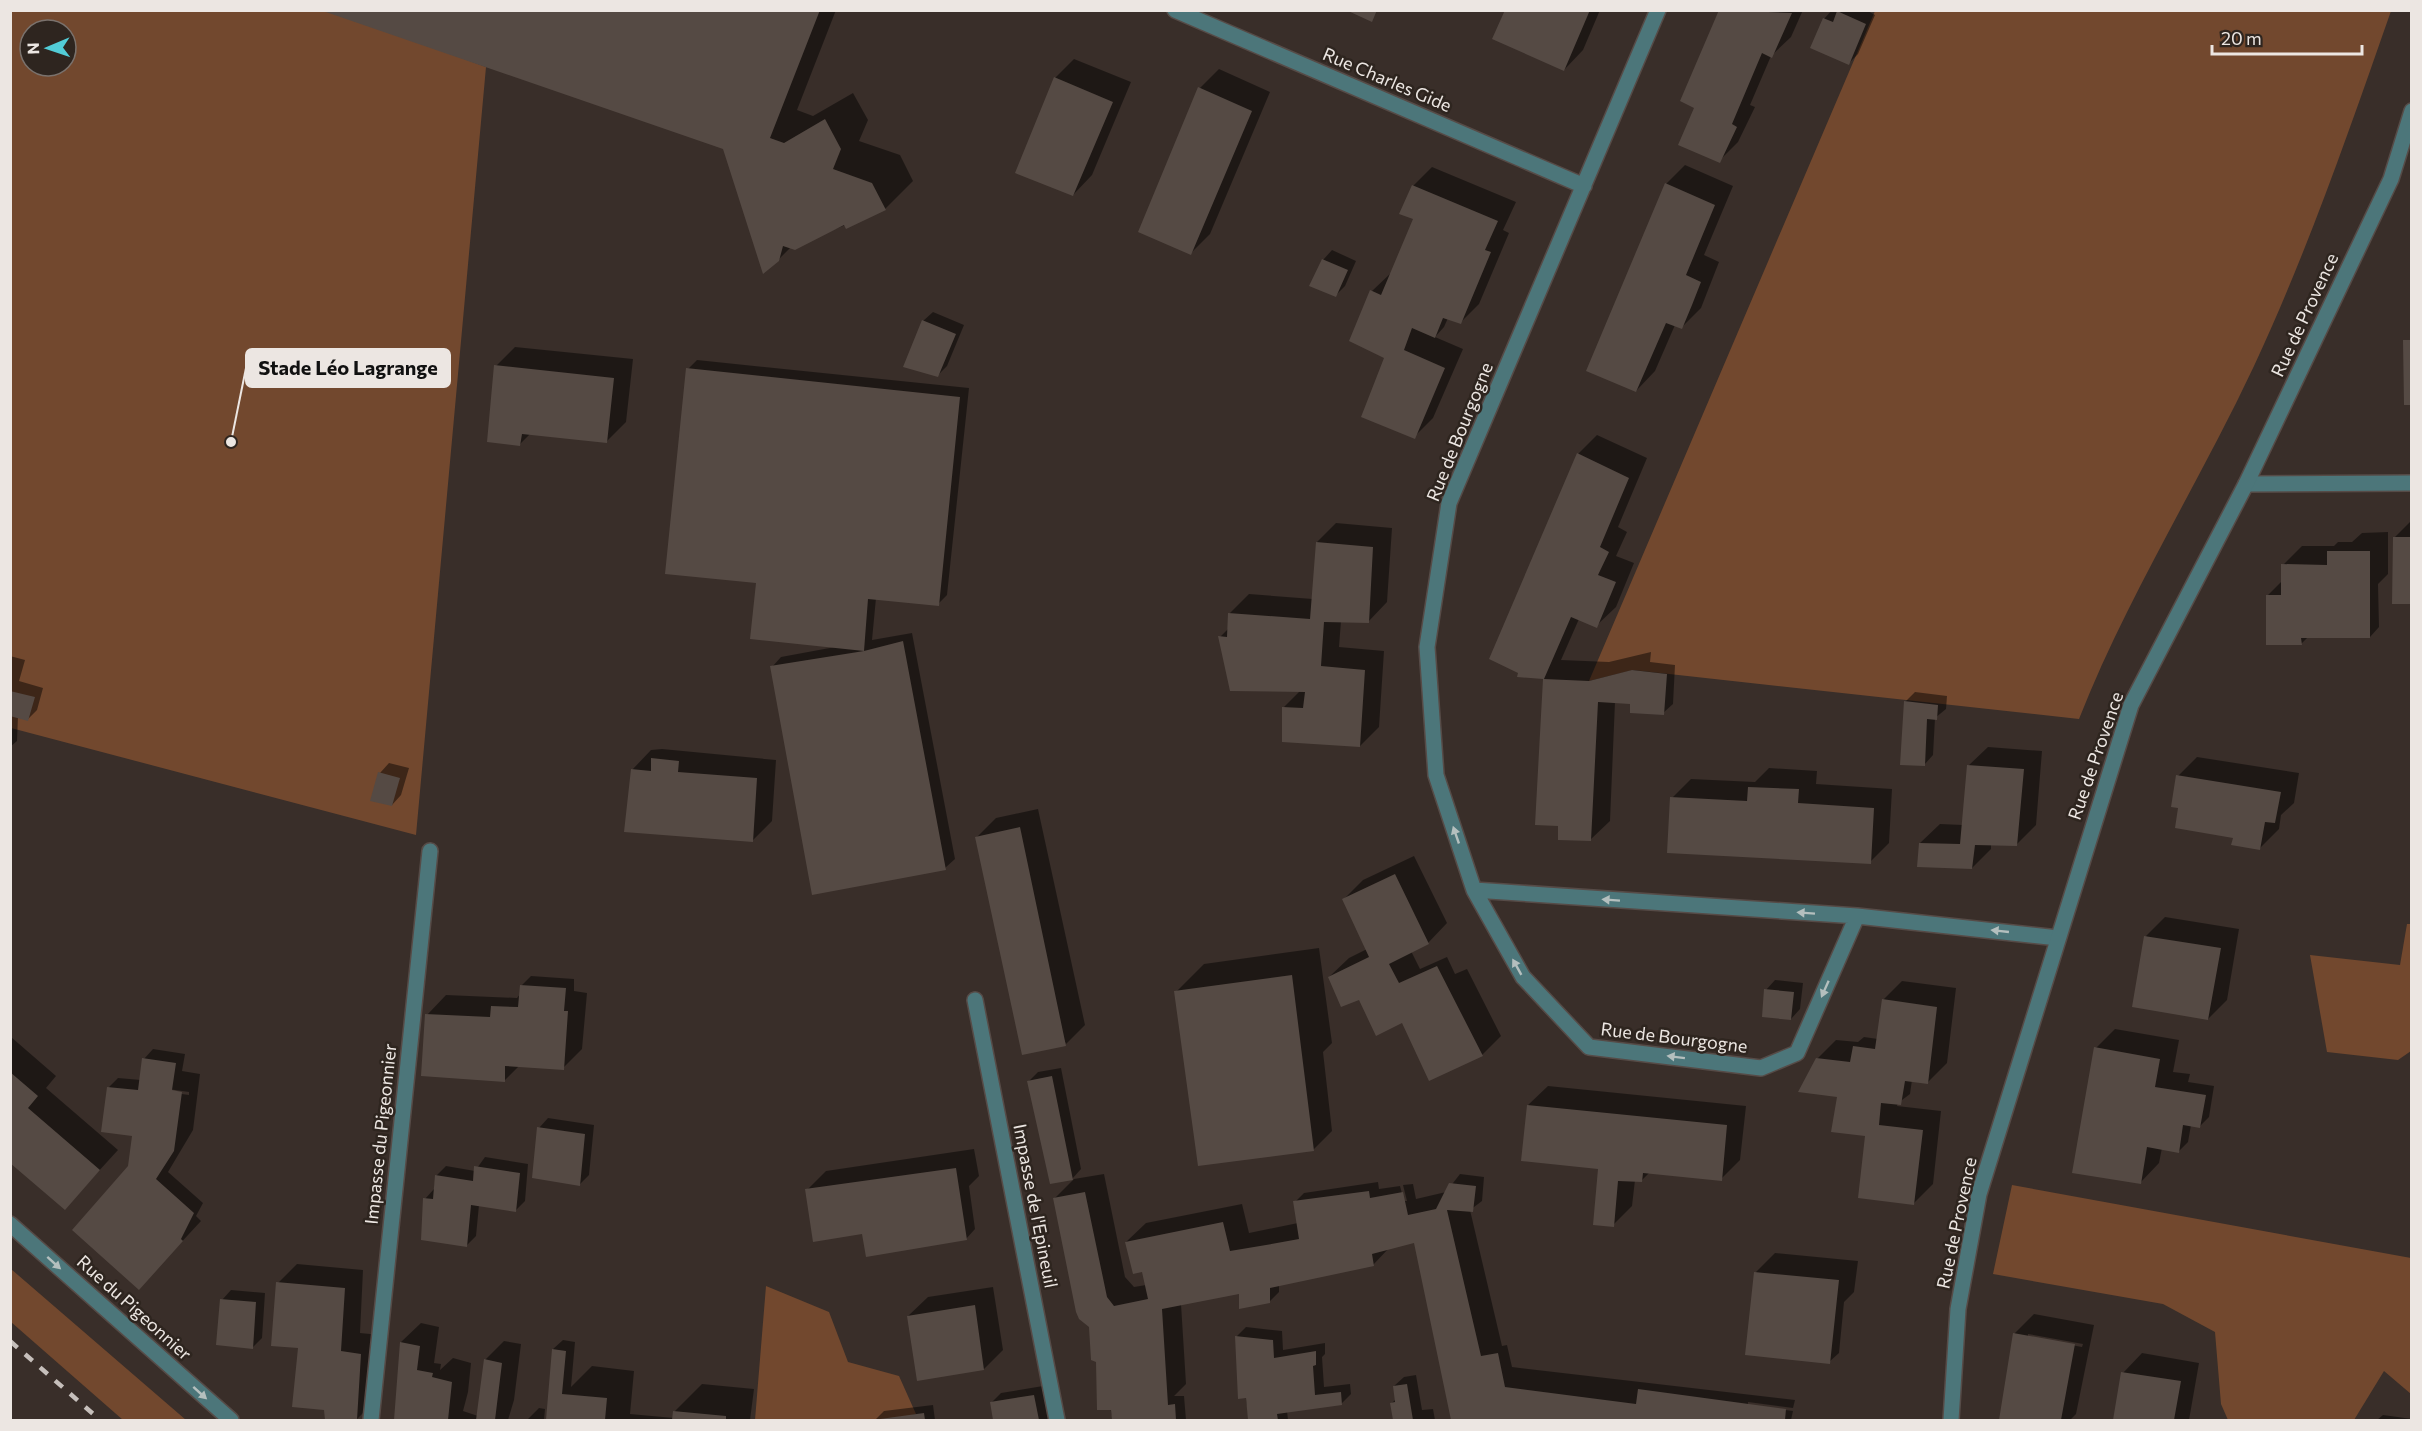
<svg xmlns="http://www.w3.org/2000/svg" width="2422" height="1431" font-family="Commissioner,sans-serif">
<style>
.green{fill:#72482e;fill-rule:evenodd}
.shadow{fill:#0007;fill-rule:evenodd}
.building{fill:#554a44}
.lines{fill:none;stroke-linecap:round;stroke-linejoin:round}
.minor-casing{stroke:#564b47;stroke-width:18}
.tertiary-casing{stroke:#564b47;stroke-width:18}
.minor{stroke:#4c767a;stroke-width:15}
.tertiary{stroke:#4c767a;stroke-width:15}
.rail{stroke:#c6bfbb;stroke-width:4.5;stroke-dasharray:10 10;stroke-linecap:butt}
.oneway{fill:#b4bfbe}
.labels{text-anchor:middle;stroke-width:5;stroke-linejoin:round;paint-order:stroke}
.street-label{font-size:18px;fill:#ece6e2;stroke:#2e251f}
.leader{fill:none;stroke:#ece6e2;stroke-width:2}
.callout-dot{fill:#ece6e2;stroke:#2e251f;stroke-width:2}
.callout{fill:#ece6e2;stroke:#ece6e2;stroke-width:2}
.callout-label{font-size:20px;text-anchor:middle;font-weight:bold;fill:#111}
</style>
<rect width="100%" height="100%" fill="#392e29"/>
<path class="green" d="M 10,11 L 334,11 L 486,67 L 416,835 L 11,728 ZM 30,30 L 66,30 L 66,66 L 30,66 Z
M 1875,11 L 2391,11 C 2349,131 2308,250 2254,366 C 2198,485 2127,597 2079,719 L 1633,670 L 1589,681 Z
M 2407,924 L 2412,924 L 2411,1051 L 2398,1060 L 2327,1052 L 2310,955 L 2400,965 Z
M 2012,1185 L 2411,1258 L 2411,1394 L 2384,1371 L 2354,1420 L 2228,1420 L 2221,1404 L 2215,1332 L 2163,1304 L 1993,1274 Z
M 11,1269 L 186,1420 L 123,1420 L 11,1322 Z
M 766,1286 L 829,1312 L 848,1362 L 899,1376 L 916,1414 L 892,1420 L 755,1420 Z"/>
<path class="shadow" d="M 324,10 L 836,10 L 797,110 L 813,116 L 853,93 L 868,120 L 859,141 L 900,155 L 913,181 L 885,209 L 791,247 L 778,260 L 724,147 Z
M 1506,10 L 1600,10 L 1583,50 L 1564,70 Z
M 1720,10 L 1803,10 L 1791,37 L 1771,56 L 1750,105 L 1755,107 L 1738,142 L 1719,161 L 1696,107 Z
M 1832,10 L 1866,10 L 1875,15 L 1858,54 L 1849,63 L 1824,19 Z
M 1074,59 L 1131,82 L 1092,175 L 1073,195 L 1055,78 Z
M 1219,69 L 1270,92 L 1210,234 L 1191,253 L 1200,88 Z
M 1685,165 L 1733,186 L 1704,255 L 1719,262 L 1701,308 L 1682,327 L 1675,325 L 1655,371 L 1636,391 L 1666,184 Z
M 1432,167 L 1516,202 L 1503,230 L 1509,233 L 1479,304 L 1460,323 L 1448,318 L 1444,327 L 1435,337 L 1463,349 L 1433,418 L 1414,437 L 1386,357 L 1372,291 L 1392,272 L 1415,219 L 1413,186 Z
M 1332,250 L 1356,261 L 1345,286 L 1336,295 L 1323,260 Z
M 933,312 L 964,325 L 947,366 L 938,375 L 923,321 Z
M 515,347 L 633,359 L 626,422 L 607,441 L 531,433 L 520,444 L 496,366 Z
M 697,360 L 969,388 L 947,595 L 938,604 L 876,598 L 872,640 L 912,633 L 955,859 L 945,868 L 772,667 L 781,657 L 835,647 L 757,581 L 688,369 Z
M 1597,435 L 1647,458 L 1618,527 L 1627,532 L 1616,556 L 1634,563 L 1616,607 L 1596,626 L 1579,619 L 1561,660 L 1609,662 L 1651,652 L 1650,662 L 1675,665 L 1673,704 L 1663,713 L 1632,700 L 1615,702 L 1610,821 L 1590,840 L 1560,825 L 1537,824 L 1544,677 L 1578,454 Z
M 2412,520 L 2412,602 L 2394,538 Z
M 1336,523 L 1392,528 L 1387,602 L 1368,622 L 1341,621 L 1339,647 L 1384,651 L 1379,727 L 1360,746 L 1284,707 L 1301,690 L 1220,637 L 1229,628 L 1230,613 L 1249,594 L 1313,599 L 1317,542 Z
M 2388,532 L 2388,574 L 2378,584 L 2379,627 L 2370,637 L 2308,637 L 2301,644 L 2268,595 L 2283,580 L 2283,565 L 2302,546 L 2334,546 L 2338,542 L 2352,542 L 2362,533 Z
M 10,656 L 25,660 L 19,681 L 43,688 L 37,710 L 28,719 L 18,716 L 17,741 L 10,747 Z
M 1915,692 L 1947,696 L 1946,709 L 1935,718 L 1933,755 L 1924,765 L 1905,702 Z
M 1988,747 L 2042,751 L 2036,825 L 2017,844 L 1991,844 L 1991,849 L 1972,868 L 1920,843 L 1940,824 L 1963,825 L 1968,766 Z
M 662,749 L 776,760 L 772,821 L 752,841 L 632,770 L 651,750 Z
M 2197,757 L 2299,773 L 2294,803 L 2281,815 L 2279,829 L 2260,848 L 2180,807 L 2178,776 Z
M 389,763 L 409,768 L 401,795 L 392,805 L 380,773 Z
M 1769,768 L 1817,771 L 1816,784 L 1892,789 L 1889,843 L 1870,862 L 1672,798 L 1691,779 L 1755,782 Z
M 1038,809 L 1085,1025 L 1066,1044 L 977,837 L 996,818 Z
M 1414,856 L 1447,923 L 1428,943 L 1411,951 L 1420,969 L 1447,957 L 1455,974 L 1467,969 L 1501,1036 L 1482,1055 L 1402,1021 L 1359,999 L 1329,977 L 1349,958 L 1367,949 L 1344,899 L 1363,880 Z
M 2165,917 L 2239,929 L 2227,1000 L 2208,1019 L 2146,936 Z
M 1319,948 L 1332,1043 L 1323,1052 L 1332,1131 L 1313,1150 L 1176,992 L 1204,964 Z
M 531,976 L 574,979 L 574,991 L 587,993 L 582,1049 L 563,1068 L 520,1065 L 504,1081 L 427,1015 L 446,995 L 517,998 L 521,993 L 521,986 Z
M 1775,980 L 1803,983 L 1800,1009 L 1791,1019 L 1766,990 Z
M 1902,981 L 1956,988 L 1947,1063 L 1928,1082 L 1912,1080 L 1910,1094 L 1898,1103 L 1897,1106 L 1941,1111 L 1933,1184 L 1914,1203 L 1839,1096 L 1817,1059 L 1836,1040 L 1858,1042 L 1864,1037 L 1878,1039 L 1883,1000 Z
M 2115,1029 L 2179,1040 L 2173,1072 L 2190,1074 L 2188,1082 L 2214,1086 L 2209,1117 L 2200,1126 L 2191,1125 L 2188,1142 L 2179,1151 L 2162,1148 L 2159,1163 L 2140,1183 L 2096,1048 Z
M 11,1037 L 56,1076 L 46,1088 L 118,1150 L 65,1208 L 10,1162 Z
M 153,1049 L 185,1054 L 182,1071 L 200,1074 L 193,1130 L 168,1172 L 203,1203 L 196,1216 L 201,1221 L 139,1288 L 129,1167 L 134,1131 L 109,1087 L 118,1078 L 141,1080 L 144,1059 ZM 154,1087 L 189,1092 L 189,1095 L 154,1090 Z
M 1061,1068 L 1081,1169 L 1072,1179 L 1028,1082 L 1038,1072 Z
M 1548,1086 L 1746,1106 L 1740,1160 L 1721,1179 L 1650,1172 L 1641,1181 L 1635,1180 L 1632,1206 L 1613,1225 L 1600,1168 L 1528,1105 Z
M 548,1118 L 594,1125 L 589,1175 L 580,1184 L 539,1128 Z
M 974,1149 L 979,1176 L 969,1186 L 975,1229 L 966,1239 L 807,1190 L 826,1171 Z
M 485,1157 L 528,1164 L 525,1201 L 516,1210 L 479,1205 L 476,1236 L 467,1245 L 425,1199 L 434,1189 L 436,1176 L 446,1166 L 475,1171 Z
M 1104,1174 L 1125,1277 L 1134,1287 L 1146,1285 L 1143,1270 L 1126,1242 L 1146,1223 L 1242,1204 L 1249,1233 L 1298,1223 L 1295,1202 L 1304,1193 L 1378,1182 L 1379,1189 L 1400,1186 L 1404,1201 L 1407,1201 L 1403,1185 L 1413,1184 L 1416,1199 L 1446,1192 L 1460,1174 L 1484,1177 L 1482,1201 L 1470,1210 L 1502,1346 L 1507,1345 L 1512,1367 L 1795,1400 L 1793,1408 L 1748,1402 L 1748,1405 L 1793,1411 L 1791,1420 L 1453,1420 L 1416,1241 L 1390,1247 L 1373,1265 L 1279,1284 L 1279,1292 L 1269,1302 L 1244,1291 L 1181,1304 L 1186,1384 L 1174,1396 L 1184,1396 L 1186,1420 L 1113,1420 L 1091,1326 L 1055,1198 L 1074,1179 Z
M 1775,1253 L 1858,1261 L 1854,1292 L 1844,1302 L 1839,1353 L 1829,1362 L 1756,1272 Z
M 297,1264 L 363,1270 L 360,1333 L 380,1335 L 368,1408 L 356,1420 L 327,1420 L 325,1417 L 326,1409 L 300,1347 L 278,1283 Z
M 993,1287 L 1003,1350 L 984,1369 L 908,1316 L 928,1297 Z
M 231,1290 L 265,1293 L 262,1338 L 252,1348 L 222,1300 Z
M 2034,1314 L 2094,1325 L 2076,1414 L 2070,1420 L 2000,1420 L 2015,1333 ZM 2028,1334 L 2083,1344 L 2082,1347 L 2028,1337 Z
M 421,1323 L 439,1327 L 434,1363 L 441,1364 L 440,1370 L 453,1358 L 471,1363 L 468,1392 L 463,1411 L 478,1416 L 485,1360 L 504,1341 L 521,1344 L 514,1400 L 508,1420 L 395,1420 L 401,1342 Z
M 1246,1327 L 1282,1331 L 1283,1350 L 1325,1343 L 1325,1354 L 1322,1357 L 1324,1387 L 1350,1384 L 1351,1394 L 1341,1404 L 1287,1411 L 1288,1420 L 1249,1420 L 1237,1336 Z
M 563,1340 L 575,1342 L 571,1387 L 592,1366 L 634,1371 L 630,1414 L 674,1418 L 674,1412 L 702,1384 L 754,1389 L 750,1420 L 547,1420 L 553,1349 Z
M 2142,1353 L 2199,1363 L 2189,1420 L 2114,1420 L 2123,1373 Z
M 1416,1375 L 1422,1410 L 1433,1409 L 1435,1420 L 1395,1420 L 1392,1403 L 1396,1399 L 1394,1386 L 1404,1377 Z
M 1043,1386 L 1050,1420 L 994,1420 L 991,1403 L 1001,1393 Z
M 933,1405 L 935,1420 L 875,1420 L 884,1411 Z
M 539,1408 L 545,1409 L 544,1420 L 527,1420 Z
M 2383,1415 L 2412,1419 L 2412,1420 L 2377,1420 Z"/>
<path class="building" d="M 320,10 L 820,10 L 770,138 L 784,143 L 825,119 L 841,149 L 833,169 L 872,183 L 886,210 L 846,229 L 844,225 L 795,250 L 783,246 L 779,261 L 763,274 L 723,149 Z
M 1346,10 L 1377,10 L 1372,22 Z
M 1505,10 L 1590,10 L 1564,71 L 1492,39 Z
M 1719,10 L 1792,13 L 1772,58 L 1762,53 L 1732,124 L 1737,127 L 1720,163 L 1678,145 L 1694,108 L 1680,101 Z
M 1837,11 L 1866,24 L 1849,65 L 1810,48 L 1823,18 L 1833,22 Z
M 1054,77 L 1113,102 L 1073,196 L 1015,173 Z
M 1198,87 L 1252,111 L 1191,255 L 1138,232 Z
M 1665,183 L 1715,205 L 1686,275 L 1701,282 L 1692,305 L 1682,329 L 1666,323 L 1636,392 L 1586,371 Z
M 1412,185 L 1498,221 L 1485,250 L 1491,252 L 1461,324 L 1443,318 L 1435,338 L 1412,328 L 1404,350 L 1445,368 L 1415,439 L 1361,417 L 1384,358 L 1349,341 L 1370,290 L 1381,295 L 1413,219 L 1399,214 Z
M 1322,259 L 1348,270 L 1336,297 L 1309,286 Z
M 922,320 L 956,334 L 938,377 L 903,367 Z
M 2403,340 L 2412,340 L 2412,405 L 2404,405 Z
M 494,365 L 614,378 L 607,443 L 522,434 L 520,446 L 487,442 Z
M 686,368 L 960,397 L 939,606 L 868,599 L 864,651 L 903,641 L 946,870 L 812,895 L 770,666 L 864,651 L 750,639 L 756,583 L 665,574 Z
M 1577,453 L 1629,478 L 1600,547 L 1609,552 L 1598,575 L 1616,582 L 1597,628 L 1571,617 L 1544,679 L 1589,681 L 1632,670 L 1667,674 L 1664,715 L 1630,713 L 1630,704 L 1598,702 L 1591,841 L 1558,840 L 1558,826 L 1535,825 L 1543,679 L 1517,677 L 1518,673 L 1489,659 Z
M 2393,537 L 2412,537 L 2412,604 L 2392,604 Z
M 1316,542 L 1373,547 L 1369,623 L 1324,622 L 1321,666 L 1365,670 L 1360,747 L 1282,742 L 1282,707 L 1303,708 L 1305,692 L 1230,691 L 1218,636 L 1227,637 L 1228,613 L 1310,619 Z
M 2327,551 L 2370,551 L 2370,638 L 2301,638 L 2302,645 L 2266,645 L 2266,595 L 2281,595 L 2281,564 L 2327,565 Z
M 10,691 L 35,697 L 28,721 L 10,716 Z
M 1904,701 L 1938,705 L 1937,720 L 1927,719 L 1925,766 L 1900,765 Z
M 651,758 L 679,761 L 678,772 L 757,778 L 753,842 L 624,832 L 631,769 L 651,771 Z
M 1967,765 L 2024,769 L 2017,846 L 1975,845 L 1972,869 L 1917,867 L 1919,843 L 1960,844 Z
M 378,772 L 400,778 L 392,806 L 370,801 Z
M 2176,775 L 2281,792 L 2275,823 L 2265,822 L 2260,850 L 2231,845 L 2233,838 L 2175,828 L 2178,808 L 2171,807 Z
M 1748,787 L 1799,789 L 1798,803 L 1874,808 L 1871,864 L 1667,853 L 1670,797 L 1747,801 Z
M 1020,827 L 1066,1046 L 1022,1055 L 975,837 Z
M 1395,874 L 1429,944 L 1389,964 L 1399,983 L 1437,966 L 1483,1056 L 1429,1081 L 1402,1023 L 1376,1036 L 1359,1000 L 1341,1007 L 1328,977 L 1369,957 L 1342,899 Z
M 2144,936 L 2221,948 L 2208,1020 L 2132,1007 Z
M 1292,975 L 1314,1151 L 1198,1166 L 1174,991 Z
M 520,985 L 566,988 L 564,1011 L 568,1011 L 564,1070 L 505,1066 L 505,1082 L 421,1076 L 425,1014 L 490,1017 L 491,1006 L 518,1007 Z
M 1764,989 L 1794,992 L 1791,1020 L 1762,1017 Z
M 1882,999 L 1937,1007 L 1928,1084 L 1905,1081 L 1901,1105 L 1881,1103 L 1879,1125 L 1923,1130 L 1914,1205 L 1858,1198 L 1865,1136 L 1831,1132 L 1837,1097 L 1798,1092 L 1816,1058 L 1850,1062 L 1853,1046 L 1875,1049 Z
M 2094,1047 L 2160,1059 L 2155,1087 L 2206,1095 L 2200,1128 L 2183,1125 L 2179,1153 L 2147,1147 L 2141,1184 L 2072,1173 Z
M 142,1058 L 176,1063 L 172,1090 L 182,1092 L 174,1151 L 156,1179 L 194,1213 L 181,1239 L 183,1241 L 139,1290 L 72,1230 L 128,1166 L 132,1136 L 101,1132 L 107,1087 L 138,1090 Z
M 10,1072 L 38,1096 L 28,1108 L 100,1170 L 65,1210 L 10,1163 Z
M 1052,1076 L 1073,1180 L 1050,1184 L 1027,1081 Z
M 1527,1105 L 1727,1125 L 1722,1181 L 1643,1173 L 1642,1182 L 1618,1181 L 1614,1227 L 1593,1225 L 1598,1169 L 1521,1161 Z
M 537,1127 L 585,1134 L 580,1186 L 532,1178 Z
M 474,1166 L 520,1173 L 516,1212 L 471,1205 L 467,1247 L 421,1240 L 423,1198 L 433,1199 L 435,1175 L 473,1181 Z
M 956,1168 L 967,1240 L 866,1257 L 862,1234 L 813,1242 L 805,1189 Z
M 1449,1183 L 1476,1186 L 1473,1212 L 1447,1210 L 1481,1356 L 1498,1353 L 1505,1387 L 1636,1404 L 1638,1389 L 1786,1409 L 1785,1420 L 1451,1420 L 1414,1243 L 1372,1254 L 1374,1266 L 1270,1288 L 1270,1303 L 1239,1309 L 1239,1294 L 1162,1309 L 1168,1405 L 1175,1404 L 1176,1420 L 1112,1420 L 1111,1410 L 1097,1410 L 1096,1362 L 1091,1360 L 1089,1327 L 1079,1319 L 1076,1312 L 1053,1198 L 1085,1192 L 1107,1297 L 1114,1306 L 1148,1299 L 1142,1272 L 1133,1274 L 1125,1242 L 1223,1222 L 1230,1251 L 1266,1245 L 1299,1239 L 1293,1201 L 1369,1191 L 1370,1198 L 1403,1192 L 1408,1215 L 1436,1209 Z
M 1754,1272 L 1839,1280 L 1830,1364 L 1745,1355 Z
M 276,1282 L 345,1288 L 341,1351 L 361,1354 L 357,1420 L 325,1420 L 324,1410 L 292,1407 L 298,1348 L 271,1346 Z
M 220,1299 L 256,1302 L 253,1349 L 216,1345 Z
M 975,1305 L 984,1370 L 917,1381 L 907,1316 Z
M 2013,1333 L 2075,1344 L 2061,1420 L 1999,1420 Z
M 1235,1336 L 1273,1340 L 1274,1358 L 1316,1351 L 1316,1365 L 1313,1366 L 1315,1395 L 1341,1392 L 1342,1405 L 1277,1414 L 1278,1420 L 1248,1420 L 1246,1398 L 1238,1399 Z
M 400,1342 L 420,1346 L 417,1370 L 433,1373 L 432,1377 L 452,1382 L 448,1420 L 394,1420 Z
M 552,1349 L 566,1351 L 562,1394 L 607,1398 L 605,1420 L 546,1420 Z
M 484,1359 L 502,1363 L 495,1420 L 476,1420 Z
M 2121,1372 L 2181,1381 L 2174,1420 L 2113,1420 Z
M 1407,1384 L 1413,1420 L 1393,1420 L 1390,1403 L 1395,1402 L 1393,1386 Z
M 1034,1395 L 1039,1420 L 993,1420 L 990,1402 Z
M 673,1411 L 726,1416 L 726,1420 L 672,1420 Z
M 924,1413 L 925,1420 L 880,1420 L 880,1419 Z"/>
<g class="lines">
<defs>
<path id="minor" d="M 1175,10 L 1584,186
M 1658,10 L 1449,503 L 1427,647 L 1436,775 L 1474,890 L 1857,916 L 2058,938
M 2246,484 L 2412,483
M 1474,890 L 1523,977 L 1589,1047 L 1761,1068 L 1797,1053 L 1857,916
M 975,1000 L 1057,1420
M 10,1224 L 231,1420
M 371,1420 L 430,851"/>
<path id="tertiary" d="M 1951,1420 L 1958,1309 L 1979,1194 L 2131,705 L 2246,484 L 2391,179 L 2412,111"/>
</defs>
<use href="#minor" class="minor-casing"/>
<use href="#tertiary" class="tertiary-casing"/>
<use href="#minor" class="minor"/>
<use href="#tertiary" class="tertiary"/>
<path class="rail" d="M 10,1341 L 100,1420"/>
</g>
<defs><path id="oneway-solid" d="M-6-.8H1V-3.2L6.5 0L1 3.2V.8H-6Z" transform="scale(1.5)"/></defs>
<g class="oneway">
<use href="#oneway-solid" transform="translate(1456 835) rotate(-109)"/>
<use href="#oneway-solid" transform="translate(1611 900) rotate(-176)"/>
<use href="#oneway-solid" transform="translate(1806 913) rotate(-176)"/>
<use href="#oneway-solid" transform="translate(2000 931) rotate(-174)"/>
<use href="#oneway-solid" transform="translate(1517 967) rotate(-119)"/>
<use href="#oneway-solid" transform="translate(1825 989) rotate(114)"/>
<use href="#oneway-solid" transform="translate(1676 1057) rotate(-173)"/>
<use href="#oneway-solid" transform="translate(54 1263) rotate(42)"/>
<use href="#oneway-solid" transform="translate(200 1393) rotate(42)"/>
</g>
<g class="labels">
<g class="street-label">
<text transform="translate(1387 80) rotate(23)" y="6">Rue Charles Gide</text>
<text transform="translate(2305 315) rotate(-65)" y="6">Rue de Provence</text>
<text transform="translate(1460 432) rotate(-68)" y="6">Rue de Bourgogne</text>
<text transform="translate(2096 756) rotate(-71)" y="6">Rue de Provence</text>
<text transform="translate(1674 1038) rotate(7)" y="6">Rue de Bourgogne</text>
<text transform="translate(381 1134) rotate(-84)" y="6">Impasse du Pigeonnier</text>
<text transform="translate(1035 1206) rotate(79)" y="6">Impasse de l'Epineuil</text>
<text transform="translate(1957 1223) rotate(-78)" y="6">Rue de Provence</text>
<text transform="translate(134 1308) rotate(42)" y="6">Rue du Pigeonnier</text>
</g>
</g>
<path class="leader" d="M231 442L246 368"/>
<circle class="callout-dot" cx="231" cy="442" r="6"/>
<rect class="callout" x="246" y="349" width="204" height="38" rx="6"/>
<g class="callout-label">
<text x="348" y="375">Stade Léo Lagrange</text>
</g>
<rect width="2422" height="1431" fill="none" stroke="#ece6e2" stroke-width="24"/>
<g transform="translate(48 48) rotate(268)"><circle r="28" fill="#2e251f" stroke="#7a726d" stroke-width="1.5"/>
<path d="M0-4.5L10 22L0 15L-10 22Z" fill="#52ccd6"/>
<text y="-9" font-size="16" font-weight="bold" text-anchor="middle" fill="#ece6e2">N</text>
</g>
<path d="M2212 45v9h150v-9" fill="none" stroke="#ece6e2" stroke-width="3"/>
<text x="2221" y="45" font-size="18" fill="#ece6e2" stroke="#2e251f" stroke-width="4.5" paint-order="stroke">20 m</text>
</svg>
